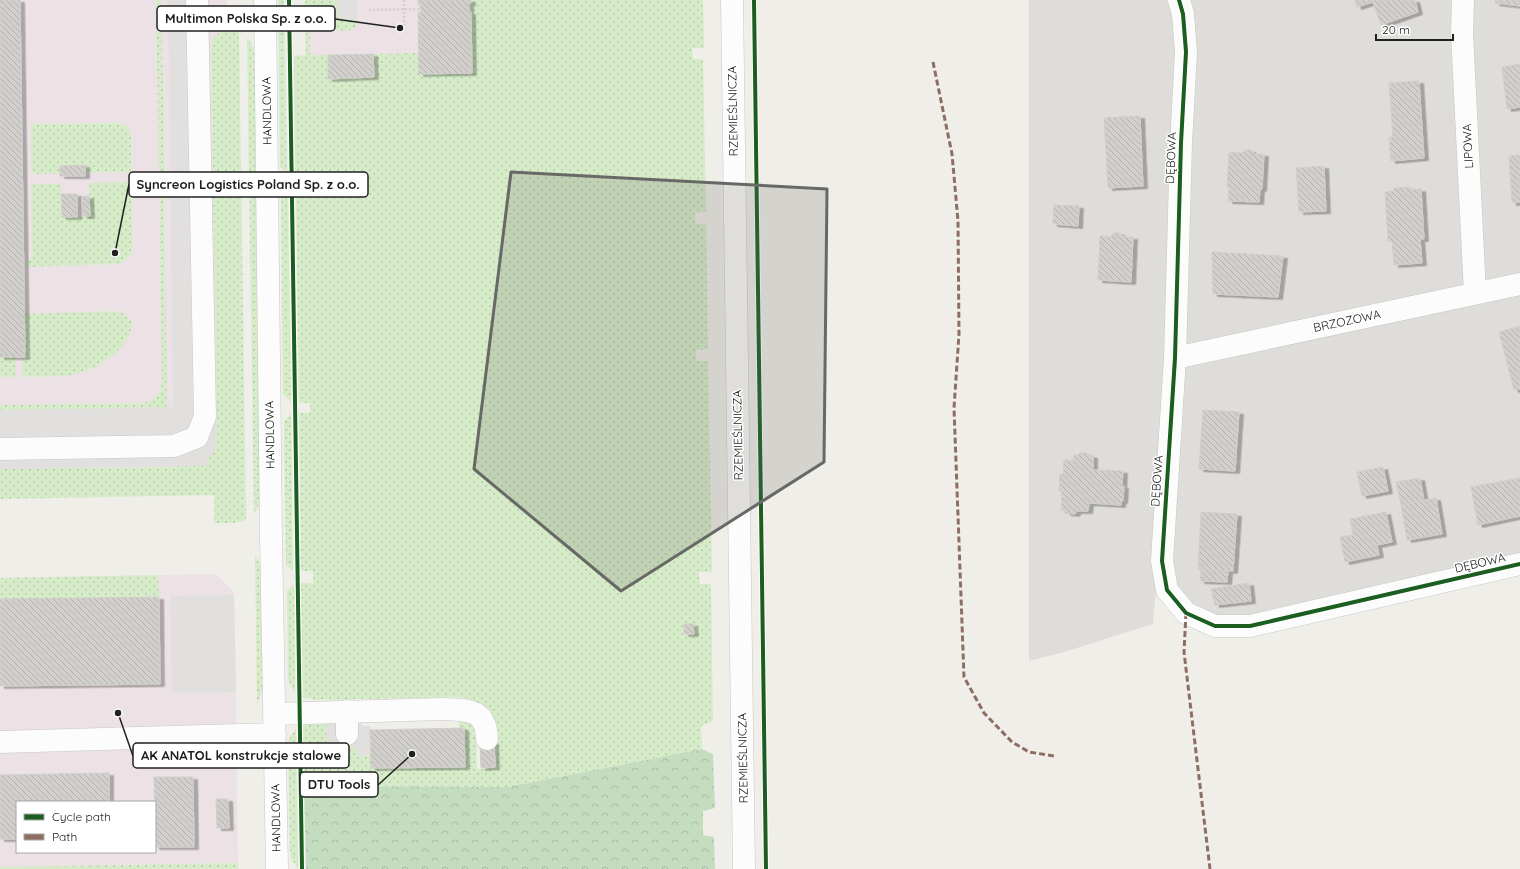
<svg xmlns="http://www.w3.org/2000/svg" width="1520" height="869" font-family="Quicksand,sans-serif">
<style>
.residential{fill:#deddda}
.industrial{fill:#ece2e6;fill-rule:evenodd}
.grass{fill:url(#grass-dots)}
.forest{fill:url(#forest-crowns)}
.parking{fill:#e1e0de}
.building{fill:url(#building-back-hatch);stroke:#d2cfca;filter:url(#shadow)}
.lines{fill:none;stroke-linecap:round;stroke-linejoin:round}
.minor-casing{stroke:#c7c7c5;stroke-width:23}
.path{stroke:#d8cdc9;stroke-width:2.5;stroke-dasharray:2 2;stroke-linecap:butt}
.minor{stroke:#fdfcfc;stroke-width:22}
.quiet{stroke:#8d6e63;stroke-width:3;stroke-dasharray:6 3;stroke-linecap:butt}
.cycleway-casing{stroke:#fff;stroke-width:6}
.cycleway{stroke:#1b5e20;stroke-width:4}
.marked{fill:#686866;fill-opacity:0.2;stroke:#686866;stroke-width:3;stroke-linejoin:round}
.labels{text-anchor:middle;stroke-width:3;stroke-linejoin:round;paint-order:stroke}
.street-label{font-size:12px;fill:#202020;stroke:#fff}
.leader{fill:none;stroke:#202020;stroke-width:1.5}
.callout-dot{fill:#202020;stroke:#fff;stroke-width:1.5}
.callout{fill:#fff;stroke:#202020;stroke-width:1.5}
.callout-label{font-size:13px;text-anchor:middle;font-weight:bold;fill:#202020}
</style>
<defs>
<pattern id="grass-dots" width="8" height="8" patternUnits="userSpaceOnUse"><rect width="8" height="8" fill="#d6ecc9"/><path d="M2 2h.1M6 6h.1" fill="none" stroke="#b7caac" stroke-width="1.8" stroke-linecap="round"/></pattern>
<pattern id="forest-crowns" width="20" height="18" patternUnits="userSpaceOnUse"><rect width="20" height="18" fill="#c5ddbf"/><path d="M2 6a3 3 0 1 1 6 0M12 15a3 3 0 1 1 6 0" fill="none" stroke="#a9bda4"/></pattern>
<pattern id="building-back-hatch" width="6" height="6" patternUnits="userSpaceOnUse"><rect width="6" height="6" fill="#d1d0cc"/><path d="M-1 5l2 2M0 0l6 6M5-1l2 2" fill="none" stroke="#b3b2af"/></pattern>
<filter id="shadow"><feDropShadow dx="4.5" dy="2.5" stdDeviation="0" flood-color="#0004"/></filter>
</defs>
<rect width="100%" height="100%" fill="#efeee9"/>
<path class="residential" d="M 1029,0 L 1520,0 L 1520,564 L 1215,626 L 1167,590 L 1172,390 L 1153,624 L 1064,652 L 1029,661 Z"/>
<path class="industrial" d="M 0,0 L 227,0 L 233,477 L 0,499 Z
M 305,0 L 495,0 L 491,89 L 306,94 Z
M 216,574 L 234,592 L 236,692 L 238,863 L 0,867 L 0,578 ZM 17,802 L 155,802 L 155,852 L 17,852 Z"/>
<path class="grass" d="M 156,0 L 161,0 L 165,172 L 159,172 Z
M 278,0 L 284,0 L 287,173 L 280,167 Z
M 305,0 L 357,0 L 357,24 L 352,30 L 310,32 L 310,55 L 328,55 L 329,79 L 374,77 L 373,54 L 419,53 L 419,74 L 472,73 L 471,12 L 469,12 L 469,4 L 471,3 L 471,0 L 703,0 L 704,48 L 692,48 L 693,59 L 703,59 L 706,212 L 695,213 L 695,224 L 706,224 L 708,349 L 696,350 L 696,361 L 708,361 L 712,572 L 699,572 L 700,584 L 711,584 L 713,721 L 701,726 L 702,749 L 508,787 L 304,786 L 303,724 L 326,721 L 327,748 L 356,747 L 357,756 L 371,755 L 371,768 L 464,767 L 464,728 L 459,728 L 459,720 L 471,721 L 476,732 L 477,769 L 496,768 L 495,722 C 489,706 474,699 459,697 L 315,700 L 303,697 L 301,583 L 313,583 L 313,571 L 301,571 L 299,413 L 310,413 L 310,403 L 299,403 L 296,185 L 308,185 L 307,173 L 295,173 L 294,56 L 306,55 Z
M 225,28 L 232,29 L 239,32 L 246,520 L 234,523 L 214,523 L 214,495 L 0,499 L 0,469 L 172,467 L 209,456 L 217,444 L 211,47 L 214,38 Z
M 247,37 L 254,48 L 255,63 L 261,494 L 258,508 L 254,514 Z
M 120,123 L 126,126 L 131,133 L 131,172 L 36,174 L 31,170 L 31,124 Z
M 131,182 L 133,246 C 130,256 128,259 119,264 L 27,267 L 27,259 L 33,259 L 31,188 L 34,184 L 61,184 L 62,217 L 90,216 L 89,183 Z
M 288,186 L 291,402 L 283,394 L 281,193 Z
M 164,188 L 167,408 L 0,410 L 0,405 L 142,403 C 156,401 162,392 162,378 L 159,189 Z
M 118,311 L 125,314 L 132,322 C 132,346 103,365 82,372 C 66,378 41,376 23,377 L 22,357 L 25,356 L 25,314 Z
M 0,357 L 16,357 L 16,377 L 0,377 Z
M 291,414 L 293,571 L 286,565 L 284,421 Z
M 255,555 L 261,566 L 263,689 L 257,705 Z
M 158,575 L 159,597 L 0,599 L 0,578 Z
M 294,584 L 295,693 L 289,683 L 288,677 L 287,591 Z
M 296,729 L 298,869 L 291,858 L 290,851 L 288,745 L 290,736 Z
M 238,863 L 238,869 L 0,869 L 0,867 Z"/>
<path class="forest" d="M 702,749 L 713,754 L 715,808 L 703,811 L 703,835 L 714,837 L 715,869 L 306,869 L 304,786 L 508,787 Z"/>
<path class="parking" d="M 168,0 L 186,0 L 193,413 L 216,412 L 217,444 L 215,452 L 209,457 L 208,466 L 0,469 L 0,410 L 173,407 Z
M 337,0 L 357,0 L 357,19 L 338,20 Z
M 234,595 L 236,692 L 172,693 L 170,596 Z
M 326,720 L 361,721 L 362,726 L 370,726 L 371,755 L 356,756 L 356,747 L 327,748 Z"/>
<path class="building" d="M 0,0 L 20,0 L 25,357 L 0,357 Z
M 418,0 L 471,0 L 471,3 L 469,4 L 469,12 L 471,12 L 472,73 L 419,74 L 418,12 L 421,13 L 420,4 L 418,4 Z
M 1355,0 L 1372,0 L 1373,2 L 1357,7 Z
M 1372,0 L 1415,0 L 1418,12 L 1381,25 Z
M 1495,0 L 1520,0 L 1520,6 L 1495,3 Z
M 373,54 L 374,77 L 328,79 L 328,55 Z
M 1520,64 L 1520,107 L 1507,109 L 1502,67 Z
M 1419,81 L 1424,158 L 1391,161 L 1389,137 L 1393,137 L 1389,83 Z
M 1140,116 L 1143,186 L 1108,188 L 1104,118 Z
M 1245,150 L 1251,150 L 1254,154 L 1264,154 L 1262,189 L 1260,189 L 1259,202 L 1228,201 L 1229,187 L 1227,187 L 1229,152 L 1242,153 Z
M 1520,155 L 1520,202 L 1512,203 L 1509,156 Z
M 85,165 L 85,176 L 60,176 L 60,166 Z
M 1324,166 L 1326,211 L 1299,212 L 1296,168 Z
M 1411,187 L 1411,190 L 1421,189 L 1424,239 L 1420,239 L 1422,263 L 1394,265 L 1392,241 L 1388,241 L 1385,192 L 1394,191 L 1394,188 Z
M 61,194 L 77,194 L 77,217 L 62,217 Z
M 89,196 L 90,216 L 83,216 L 82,197 Z
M 1054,205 L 1079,206 L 1078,226 L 1053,224 Z
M 1114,233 L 1120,233 L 1124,237 L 1133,237 L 1131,282 L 1098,280 L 1100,236 L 1110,237 Z
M 1212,252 L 1283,256 L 1278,297 L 1213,294 Z
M 1520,326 L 1520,389 L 1514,390 L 1499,332 Z
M 1203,410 L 1239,412 L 1235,471 L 1199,469 Z
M 1080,453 L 1087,453 L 1089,455 L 1093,456 L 1093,470 L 1123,471 L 1122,486 L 1124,486 L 1123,501 L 1121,501 L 1121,505 L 1089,503 L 1088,511 L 1077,511 L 1075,514 L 1067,513 L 1065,511 L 1061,510 L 1062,491 L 1059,491 L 1060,474 L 1063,474 L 1064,460 L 1073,461 L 1074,455 L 1078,455 Z
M 1383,467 L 1388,491 L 1362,496 L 1357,472 Z
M 1420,478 L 1424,501 L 1401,505 L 1396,482 Z
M 1520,478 L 1520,516 L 1478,525 L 1471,487 Z
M 1436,498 L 1442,534 L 1407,540 L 1401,505 Z
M 1201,512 L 1237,514 L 1233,571 L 1198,569 Z
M 1386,512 L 1392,542 L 1377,545 L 1379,555 L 1345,562 L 1340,537 L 1353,535 L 1350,519 Z
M 1201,569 L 1228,571 L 1227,582 L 1200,581 Z
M 1249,583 L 1251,601 L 1215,605 L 1211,589 Z
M 159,597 L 160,684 L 0,686 L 0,599 Z
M 684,624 L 693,624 L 694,634 L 684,634 Z
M 464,728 L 465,767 L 371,768 L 370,730 Z
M 494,742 L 495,767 L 481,768 L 480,743 Z
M 109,773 L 109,802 L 17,802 L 17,839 L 0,839 L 0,775 Z
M 154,777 L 193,777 L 194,847 L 155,847 Z
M 216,799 L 228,799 L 229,828 L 217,828 Z"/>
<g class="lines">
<defs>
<path id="minor" d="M 265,0 L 271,538 L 277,869
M 732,0 L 744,869
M 1179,0 L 1183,14 L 1186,52 L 1181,143 L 1175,358 L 1162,561 L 1167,590 L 1186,613 L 1215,626 L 1250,626 L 1520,564
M 1463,0 L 1462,34 L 1475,293
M 197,19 L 266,17
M 1175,358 L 1520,284
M 0,449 L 174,446 L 197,437 L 205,416 L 197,0
M 347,711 L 347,734
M 274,714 L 443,709 C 469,710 486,709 487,739
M 0,742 L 275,734"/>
</defs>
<use href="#minor" class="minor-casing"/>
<path class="path" d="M 404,0 L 404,30
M 369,10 L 420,9"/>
<use href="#minor" class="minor"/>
<path class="quiet" d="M 933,62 L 952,154 L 958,221 L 959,334 L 954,408 L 964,677 L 984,713 L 1012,742 L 1029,752 L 1054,756
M 1186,613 L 1184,652 L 1210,869"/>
<defs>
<path id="cycleway" d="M 289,0 L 302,869
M 754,0 L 766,869
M 1179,0 L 1183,14 L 1186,52 L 1181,143 L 1175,358 L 1162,561 L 1167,590 L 1186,613 L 1215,626 L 1250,626 L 1520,564"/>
</defs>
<use href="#cycleway" class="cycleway-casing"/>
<use href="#cycleway" class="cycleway"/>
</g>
<path class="marked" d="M 511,172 L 827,189 L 824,462 L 621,591 L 474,469 Z"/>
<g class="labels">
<g class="street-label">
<text transform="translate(267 111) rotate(-91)" y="4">HANDLOWA</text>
<text transform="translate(733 111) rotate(-91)" y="4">RZEMIEŚLNICZA</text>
<text transform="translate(1468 146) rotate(-93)" y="4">LIPOWA</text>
<text transform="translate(1171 158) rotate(-88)" y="4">DĘBOWA</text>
<text transform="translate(1347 321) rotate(-12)" y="4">BRZOZOWA</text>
<text transform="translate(270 435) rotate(-91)" y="4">HANDLOWA</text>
<text transform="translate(738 435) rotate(-91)" y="4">RZEMIEŚLNICZA</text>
<text transform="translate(1157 481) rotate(-86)" y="4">DĘBOWA</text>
<text transform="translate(1480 563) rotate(-13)" y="4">DĘBOWA</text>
<text transform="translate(743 758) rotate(-91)" y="4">RZEMIEŚLNICZA</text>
<text transform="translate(276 818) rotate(-91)" y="4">HANDLOWA</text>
</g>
</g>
<path class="leader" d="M400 28L335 19M115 253L129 184M118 713L133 756M412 754L378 785"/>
<g class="callout-dot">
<circle cx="400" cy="28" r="4"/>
<circle cx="115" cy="253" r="4"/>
<circle cx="118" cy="713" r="4"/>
<circle cx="412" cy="754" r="4"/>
</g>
<g class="callout">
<rect x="157" y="6" width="178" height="25" rx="4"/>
<rect x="129" y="172" width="239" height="25" rx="4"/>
<rect x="133" y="743" width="216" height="25" rx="4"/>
<rect x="300" y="772" width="78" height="25" rx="4"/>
</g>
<g class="callout-label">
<text x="246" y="23">Multimon Polska Sp. z o.o.</text>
<text x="248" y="189">Syncreon Logistics Poland Sp. z o.o.</text>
<text x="241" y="760">AK ANATOL konstrukcje stalowe</text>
<text x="339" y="789">DTU Tools</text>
</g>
<rect x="16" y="801" width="140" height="52" fill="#ffffff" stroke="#a6a6a6"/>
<rect x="24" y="814" width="20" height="6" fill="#1b5e20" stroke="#a6a6a6"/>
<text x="52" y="821" font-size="12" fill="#202020">Cycle path</text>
<rect x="24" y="834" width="20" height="6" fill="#8d6e63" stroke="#a6a6a6"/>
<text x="52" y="841" font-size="12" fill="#202020">Path</text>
<path d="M1376 34v6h77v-6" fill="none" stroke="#202020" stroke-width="2"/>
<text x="1382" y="34" font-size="12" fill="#202020" stroke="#ffffff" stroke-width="3" paint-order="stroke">20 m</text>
</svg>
